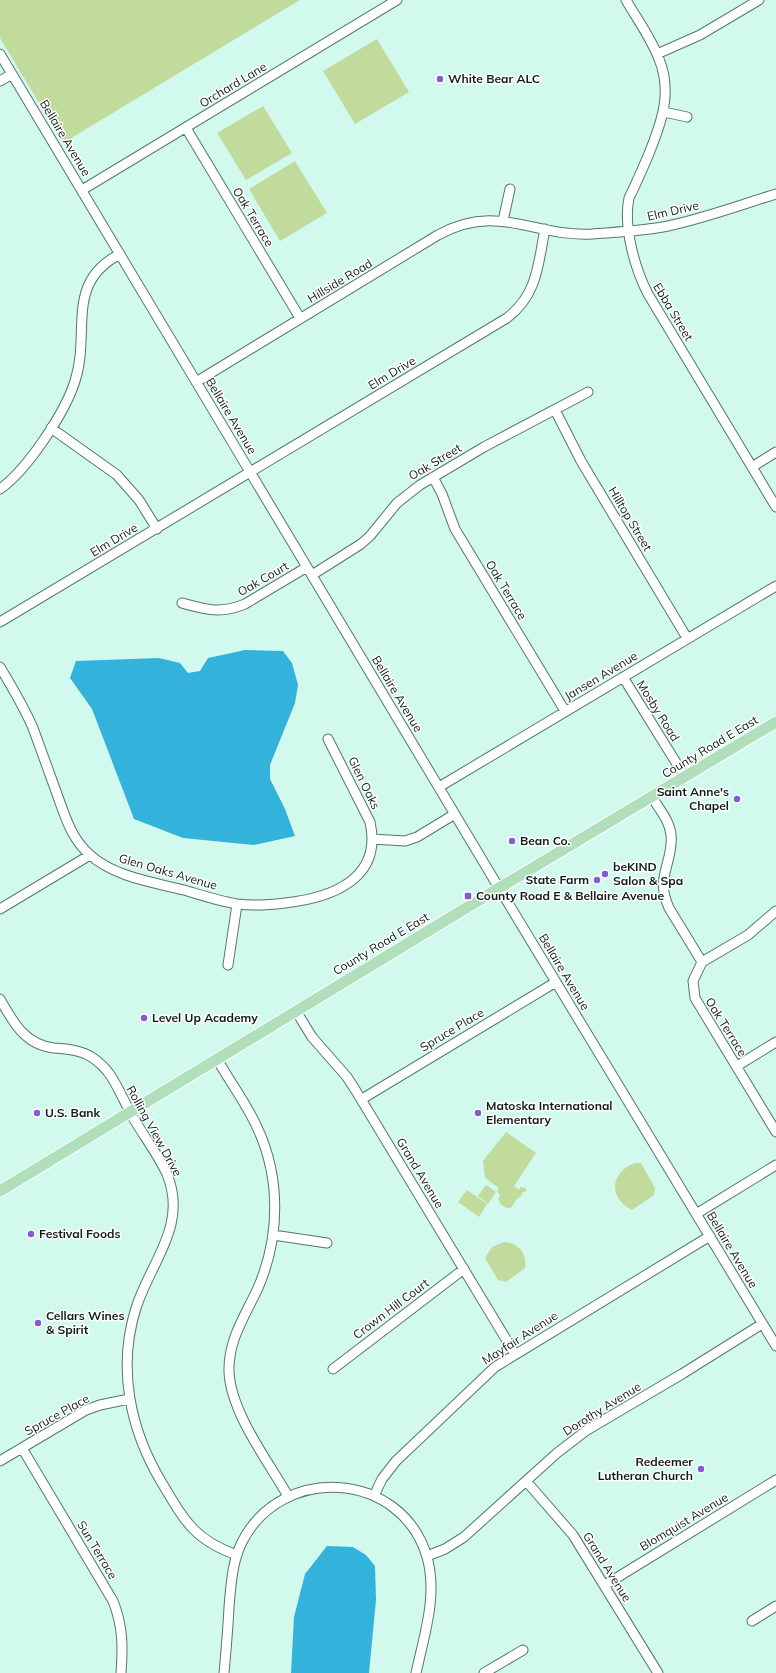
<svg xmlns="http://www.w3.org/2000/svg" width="776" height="1673" font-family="Mulish,sans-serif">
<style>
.green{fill:#c1db9d}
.water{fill:#33b3db}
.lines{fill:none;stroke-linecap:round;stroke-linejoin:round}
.minor-casing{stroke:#54776d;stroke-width:11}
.major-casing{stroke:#fff;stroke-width:13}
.minor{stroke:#fff;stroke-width:9}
.major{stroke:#afe0bb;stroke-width:11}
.poi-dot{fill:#855ad3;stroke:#fff;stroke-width:1.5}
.labels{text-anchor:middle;stroke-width:3;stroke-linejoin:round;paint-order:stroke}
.poi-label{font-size:12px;font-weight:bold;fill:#0f1d19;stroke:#fff;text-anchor:start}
.street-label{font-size:12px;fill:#0f1d19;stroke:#fff}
</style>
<rect width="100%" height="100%" fill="#d2f9ed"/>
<path class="green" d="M 0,0 L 300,0 L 63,143 L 0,38 Z
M 377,39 L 409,92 L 355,124 L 323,71 Z
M 263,106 L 292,153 L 246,180 L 217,133 Z
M 295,161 L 327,213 L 280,241 L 249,189 Z
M 506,1132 L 536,1153 L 514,1186 L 519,1190 L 520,1187 L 526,1188 L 526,1191 L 522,1193 L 522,1195 L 516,1200 L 511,1208 C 504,1208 501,1206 498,1199 L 500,1195 L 497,1191 L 499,1188 L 485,1178 L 483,1161 C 490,1151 498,1143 506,1132 Z
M 635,1163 L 641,1163 L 655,1188 L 654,1195 L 632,1210 C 608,1198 610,1172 635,1163 Z
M 486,1185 L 496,1192 L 488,1204 L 478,1196 Z
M 467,1190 L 487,1204 L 479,1217 L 458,1202 Z
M 504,1242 C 519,1243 527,1253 525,1268 L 506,1282 L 498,1280 L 485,1258 L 492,1247 Z"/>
<path class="water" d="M 245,650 L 283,651 L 292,663 L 298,685 L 295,703 L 270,765 L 270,779 L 285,809 L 295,836 L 254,845 L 183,838 L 134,819 L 92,709 L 70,678 L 76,661 L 159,658 L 180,663 L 188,673 L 200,671 L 208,658 Z
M 327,1546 L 353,1547 L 366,1555 L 375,1566 L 376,1600 L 369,1673 L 291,1673 L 294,1617 L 305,1574 Z"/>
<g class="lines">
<defs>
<path id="minor" d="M 626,0 C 637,19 651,38 659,59 C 673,93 661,124 648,156 C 642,170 636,184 629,198 C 623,227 635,269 648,294 L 776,507
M 0,54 L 493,878 L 776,1346
M 657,54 L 700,35 L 759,0
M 0,81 L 12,74
M 664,112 L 687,117
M 186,128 L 300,318
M 82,190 L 397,0
M 503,221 L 510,189
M 196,382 L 438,235 C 498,202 533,237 592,234 C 618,232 643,231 668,226 C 705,218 740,205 776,194
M 555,410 L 581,461 L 687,638
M 51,428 L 117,475 L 139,500 L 157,529
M 752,467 L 776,452
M 433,477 L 442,494 L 455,529 L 565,711
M 0,489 C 27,470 65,413 75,381 C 91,332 64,283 120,254
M 312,575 L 361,544 L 370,536 L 397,503 L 420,485 L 484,447 L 588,392
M 182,603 C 207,610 221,614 245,604 L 307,567
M 0,622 L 507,318 C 538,294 538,264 545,229
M 0,667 C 12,687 24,707 33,728 C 41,750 49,772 57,794 C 65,816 71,838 89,854 C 114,877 152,882 184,890 C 201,895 219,901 237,904 C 252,906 269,905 285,903 C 330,898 383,880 370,822 L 328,739
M 623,677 L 685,777
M 439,787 L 776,586
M 652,797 C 659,809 670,821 671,835 C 673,850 666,864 664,878 C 662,889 665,899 669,908 L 702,962
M 372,839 L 405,841 L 417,837 L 455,814
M 0,909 L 90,855
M 702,962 L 693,981 L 695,998 L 776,1132
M 702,962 L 748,935 L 776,911
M 228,965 L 237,904
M 0,999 C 13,1022 25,1045 54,1048 C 68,1049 81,1050 93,1058 C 99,1062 104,1067 108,1072 C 117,1084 123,1099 130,1112 C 141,1133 157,1152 167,1174 C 188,1226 151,1261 136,1308 C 117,1368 130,1430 162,1483 C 184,1520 194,1540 237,1555
M 296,1011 L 312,1037 L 347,1077 L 356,1091 L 515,1354
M 217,1059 C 230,1082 246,1103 257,1127 C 281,1178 280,1237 258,1288 C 245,1316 228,1340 229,1372 C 231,1413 268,1461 288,1496
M 737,1066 L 776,1042
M 362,1099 L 556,982
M 696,1214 L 776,1165
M 273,1235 L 327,1243
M 333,1369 L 464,1269
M 22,1448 L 113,1601 C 123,1626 123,1647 121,1673
M 0,1461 L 86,1410 L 100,1405 L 129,1399
M 526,1481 L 573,1535 L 658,1673
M 374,1496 L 382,1479 L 396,1461 L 495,1367 L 710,1236
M 427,1556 L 445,1549 L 464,1537 L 557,1453 L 587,1430 L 682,1374 L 762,1324
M 605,1585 L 776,1480
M 752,1621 L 776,1606
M 224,1673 C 226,1651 228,1629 229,1607 C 231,1585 232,1562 242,1542 C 282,1463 402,1471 427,1557 C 438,1595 424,1636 416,1673
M 484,1673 L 523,1650"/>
<path id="major" d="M 0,1191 L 499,888 L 776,722"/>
</defs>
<use href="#minor" class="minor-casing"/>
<use href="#major" class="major-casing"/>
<use href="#minor" class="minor"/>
<use href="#major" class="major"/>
</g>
<g class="poi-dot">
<circle cx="440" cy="79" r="4"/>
<circle cx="737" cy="799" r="4"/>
<circle cx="512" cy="841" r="4"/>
<circle cx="605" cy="874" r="4"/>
<circle cx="597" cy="880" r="4"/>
<rect x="464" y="892" width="8" height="8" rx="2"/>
<circle cx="144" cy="1018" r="4"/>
<circle cx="37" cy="1113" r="4"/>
<circle cx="478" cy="1113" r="4"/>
<circle cx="31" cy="1234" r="4"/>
<circle cx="38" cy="1323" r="4"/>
<circle cx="701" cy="1469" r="4"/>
</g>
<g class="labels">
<g class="poi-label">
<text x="448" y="83">White Bear ALC</text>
<text x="729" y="796" text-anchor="end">Saint Anne's<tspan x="729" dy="14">Chapel</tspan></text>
<text x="520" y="845">Bean Co.</text>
<text x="613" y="871">beKIND<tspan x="613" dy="14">Salon &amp; Spa</tspan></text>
<text x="589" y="884" text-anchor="end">State Farm</text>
<text x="476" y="900">County Road E &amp; Bellaire Avenue</text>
<text x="152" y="1022">Level Up Academy</text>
<text x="486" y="1110">Matoska International<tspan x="486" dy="14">Elementary</tspan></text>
<text x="45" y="1117">U.S. Bank</text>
<text x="39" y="1238">Festival Foods</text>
<text x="46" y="1320">Cellars Wines<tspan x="46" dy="14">&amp; Spirit</tspan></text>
<text x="693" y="1466" text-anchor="end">Redeemer<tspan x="693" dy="14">Lutheran Church</tspan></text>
</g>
<g class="street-label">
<text transform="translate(233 85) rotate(-31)" y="4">Orchard Lane</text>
<text transform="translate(65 138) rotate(59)" y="4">Bellaire Avenue</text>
<text transform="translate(673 211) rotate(-13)" y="4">Elm Drive</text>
<text transform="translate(253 217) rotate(59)" y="4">Oak Terrace</text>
<text transform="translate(340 281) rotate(-31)" y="4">Hillside Road</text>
<text transform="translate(673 312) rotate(59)" y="4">Ebba Street</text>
<text transform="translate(392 373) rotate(-31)" y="4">Elm Drive</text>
<text transform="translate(231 416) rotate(59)" y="4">Bellaire Avenue</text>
<text transform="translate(435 462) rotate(-31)" y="4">Oak Street</text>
<text transform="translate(630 519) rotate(59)" y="4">Hilltop Street</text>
<text transform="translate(114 540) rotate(-31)" y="4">Elm Drive</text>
<text transform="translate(263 579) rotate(-30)" y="4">Oak Court</text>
<text transform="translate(506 590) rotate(59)" y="4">Oak Terrace</text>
<text transform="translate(601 676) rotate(-31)" y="4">Jansen Avenue</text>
<text transform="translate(397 694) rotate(59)" y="4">Bellaire Avenue</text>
<text transform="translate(658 711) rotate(58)" y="4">Mosby Road</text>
<text transform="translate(710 747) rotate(-31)" y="4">County Road E East</text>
<text transform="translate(364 783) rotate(64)" y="4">Glen Oaks</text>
<text transform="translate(168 872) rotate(16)" y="4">Glen Oaks Avenue</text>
<text transform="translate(381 944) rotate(-31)" y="4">County Road E East</text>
<text transform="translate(564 972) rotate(59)" y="4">Bellaire Avenue</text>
<text transform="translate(726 1027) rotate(58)" y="4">Oak Terrace</text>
<text transform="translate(452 1030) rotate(-31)" y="4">Spruce Place</text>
<text transform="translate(154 1131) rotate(61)" y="4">Rolling View Drive</text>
<text transform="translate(420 1173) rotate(59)" y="4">Grand Avenue</text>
<text transform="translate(732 1250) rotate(59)" y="4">Bellaire Avenue</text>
<text transform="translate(391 1309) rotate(-37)" y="4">Crown Hill Court</text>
<text transform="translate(520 1338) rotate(-33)" y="4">Mayfair Avenue</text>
<text transform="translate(602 1409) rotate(-32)" y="4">Dorothy Avenue</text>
<text transform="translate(57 1415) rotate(-29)" y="4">Spruce Place</text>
<text transform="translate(684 1522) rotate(-31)" y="4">Blomquist Avenue</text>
<text transform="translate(97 1550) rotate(59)" y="4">Sun Terrace</text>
<text transform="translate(607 1567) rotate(58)" y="4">Grand Avenue</text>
</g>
</g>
</svg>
